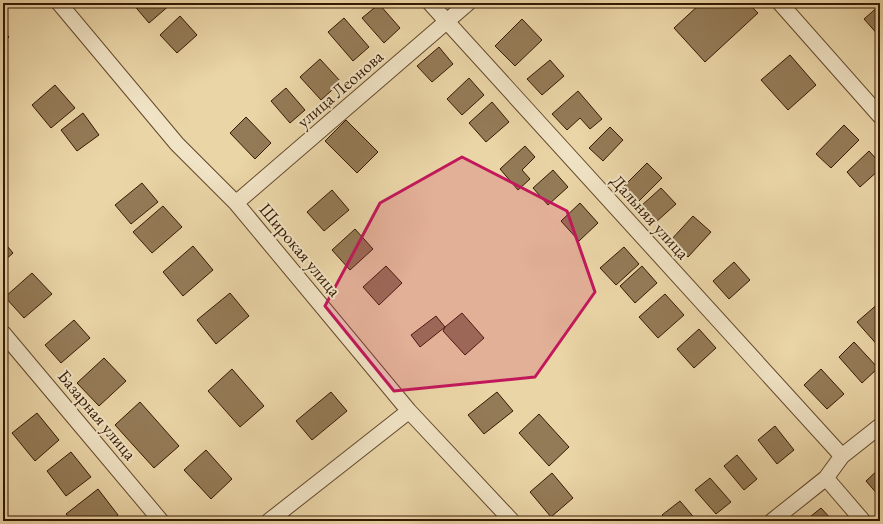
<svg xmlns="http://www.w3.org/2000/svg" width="883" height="524" font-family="'EB Garamond',serif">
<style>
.building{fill:#947b57;stroke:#361901}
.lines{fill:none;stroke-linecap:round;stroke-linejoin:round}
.minor-casing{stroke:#63482a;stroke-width:17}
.minor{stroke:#f1e4c6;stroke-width:15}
.marked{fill:#c2185b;fill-opacity:0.2;stroke:#c2185b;stroke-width:3;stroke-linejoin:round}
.labels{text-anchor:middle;stroke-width:4;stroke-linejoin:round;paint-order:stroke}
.street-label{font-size:18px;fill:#361901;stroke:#f1e4c6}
</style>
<rect width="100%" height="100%" fill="#ead5a7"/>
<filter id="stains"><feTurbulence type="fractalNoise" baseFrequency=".005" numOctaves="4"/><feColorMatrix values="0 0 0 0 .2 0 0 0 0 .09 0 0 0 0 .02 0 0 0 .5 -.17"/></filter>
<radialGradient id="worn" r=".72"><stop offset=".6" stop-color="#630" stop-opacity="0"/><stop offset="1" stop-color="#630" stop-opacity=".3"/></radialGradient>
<path class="building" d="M 132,3 L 169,3 L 171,4 L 149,23 Z
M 701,3 L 748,3 L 758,13 L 705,62 L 674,28 Z
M 379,4 L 400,28 L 384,43 L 362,18 Z
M 880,5 L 880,37 L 864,19 Z
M 180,16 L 197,35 L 177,53 L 160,35 Z
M 344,18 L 369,47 L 353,61 L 328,32 Z
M 522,19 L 542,40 L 515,66 L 495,46 Z
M 3,30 L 9,37 L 3,42 Z
M 439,47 L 453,64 L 432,82 L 417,66 Z
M 790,55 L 816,85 L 788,110 L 761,80 Z
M 320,59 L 341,82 L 321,100 L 300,77 Z
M 550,60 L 564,76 L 542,95 L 527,79 Z
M 469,78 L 484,95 L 462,115 L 447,99 Z
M 55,85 L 75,108 L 51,128 L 32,105 Z
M 286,88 L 305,110 L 290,123 L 271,101 Z
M 578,91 L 602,119 L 590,129 L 580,118 L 567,130 L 552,114 Z
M 492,102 L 509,122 L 486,142 L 469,123 Z
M 83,113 L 99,135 L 77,151 L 61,130 Z
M 246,117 L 271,143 L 255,159 L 230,133 Z
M 346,120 L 378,152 L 357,173 L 325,141 Z
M 844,125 L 859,140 L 831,168 L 816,154 Z
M 610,127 L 623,140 L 603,161 L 589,148 Z
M 525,146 L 535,157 L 522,170 L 530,179 L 518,190 L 500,169 Z
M 869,151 L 880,163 L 880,169 L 860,187 L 847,172 Z
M 647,163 L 662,178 L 639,201 L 624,186 Z
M 553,170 L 568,187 L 548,205 L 533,188 Z
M 142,183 L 158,202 L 131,224 L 115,205 Z
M 661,188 L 676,204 L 656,222 L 641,206 Z
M 332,190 L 349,210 L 324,231 L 307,212 Z
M 580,203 L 598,223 L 579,241 L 561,221 Z
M 163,206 L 182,227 L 152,253 L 133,232 Z
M 693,216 L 711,232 L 688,257 L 670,241 Z
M 355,229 L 373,249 L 350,270 L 332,250 Z
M 3,241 L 13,253 L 3,262 Z
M 193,246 L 213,270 L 183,296 L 163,272 Z
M 624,247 L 639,264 L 616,285 L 600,268 Z
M 734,262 L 750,280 L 729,299 L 713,281 Z
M 386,266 L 402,283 L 379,305 L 363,287 Z
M 642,266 L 657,283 L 635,303 L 620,286 Z
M 32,273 L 52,294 L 24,318 L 5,297 Z
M 230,293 L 249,316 L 216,344 L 197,320 Z
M 665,294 L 684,315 L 658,338 L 639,317 Z
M 880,302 L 880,348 L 857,322 Z
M 462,313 L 484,338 L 465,355 L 443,331 L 445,327 Z
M 436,316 L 445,327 L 420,347 L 411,335 Z
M 74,320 L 90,338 L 61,363 L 45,345 Z
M 699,329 L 716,348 L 694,368 L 677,349 Z
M 854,342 L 878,368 L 862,383 L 839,357 Z
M 104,358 L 126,381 L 99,406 L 77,383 Z
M 232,369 L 264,406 L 240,427 L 208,391 Z
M 821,369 L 844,394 L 827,409 L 804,385 Z
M 331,392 L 347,411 L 312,440 L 296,421 Z
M 497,392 L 513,411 L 484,434 L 468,415 Z
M 140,402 L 179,446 L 154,468 L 115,425 Z
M 37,413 L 59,440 L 35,461 L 12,433 Z
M 539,414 L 569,447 L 549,466 L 519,433 Z
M 775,426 L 794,450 L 777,464 L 758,440 Z
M 206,450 L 232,479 L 211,499 L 184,470 Z
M 71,452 L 91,477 L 66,496 L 47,471 Z
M 737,455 L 757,479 L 744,490 L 724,466 Z
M 880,468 L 880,495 L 879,496 L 866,481 Z
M 552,473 L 573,498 L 551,517 L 530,492 Z
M 710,478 L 731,502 L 716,514 L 695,490 Z
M 98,489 L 118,515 L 111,521 L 72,521 L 66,514 Z
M 680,501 L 697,521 L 667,521 L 662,515 Z
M 821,508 L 833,521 L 805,521 Z"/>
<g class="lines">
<defs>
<path id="minor" d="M 59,3 L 177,144 L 236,203 L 409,411 L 512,521
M 430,3 L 842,456
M 780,3 L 880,116
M 236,203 L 468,3
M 3,333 L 161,521
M 826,478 L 863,521
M 269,521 L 409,411
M 772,521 L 826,478 L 842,456 L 880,426"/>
</defs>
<use href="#minor" class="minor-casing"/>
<use href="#minor" class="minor"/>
</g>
<path class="marked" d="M 462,157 L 567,211 L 595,292 L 535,377 L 394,391 L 325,306 L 380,203 Z"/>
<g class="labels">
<g class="street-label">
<text transform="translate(340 89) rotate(-41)" y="6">улица Леонова</text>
<text transform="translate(650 217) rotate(48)" y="6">Дальняя улица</text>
<text transform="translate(300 250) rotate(50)" y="6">Широкая улица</text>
<text transform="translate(97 415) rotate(50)" y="6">Базарная улица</text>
</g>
</g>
<rect width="883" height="524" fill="none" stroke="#ead5a7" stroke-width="16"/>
<rect x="4" y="4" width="875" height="516" fill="none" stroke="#361901" stroke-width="2"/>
<rect x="8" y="8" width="867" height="508" fill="none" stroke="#361901"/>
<rect width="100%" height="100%" filter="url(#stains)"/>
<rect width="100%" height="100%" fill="url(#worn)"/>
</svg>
